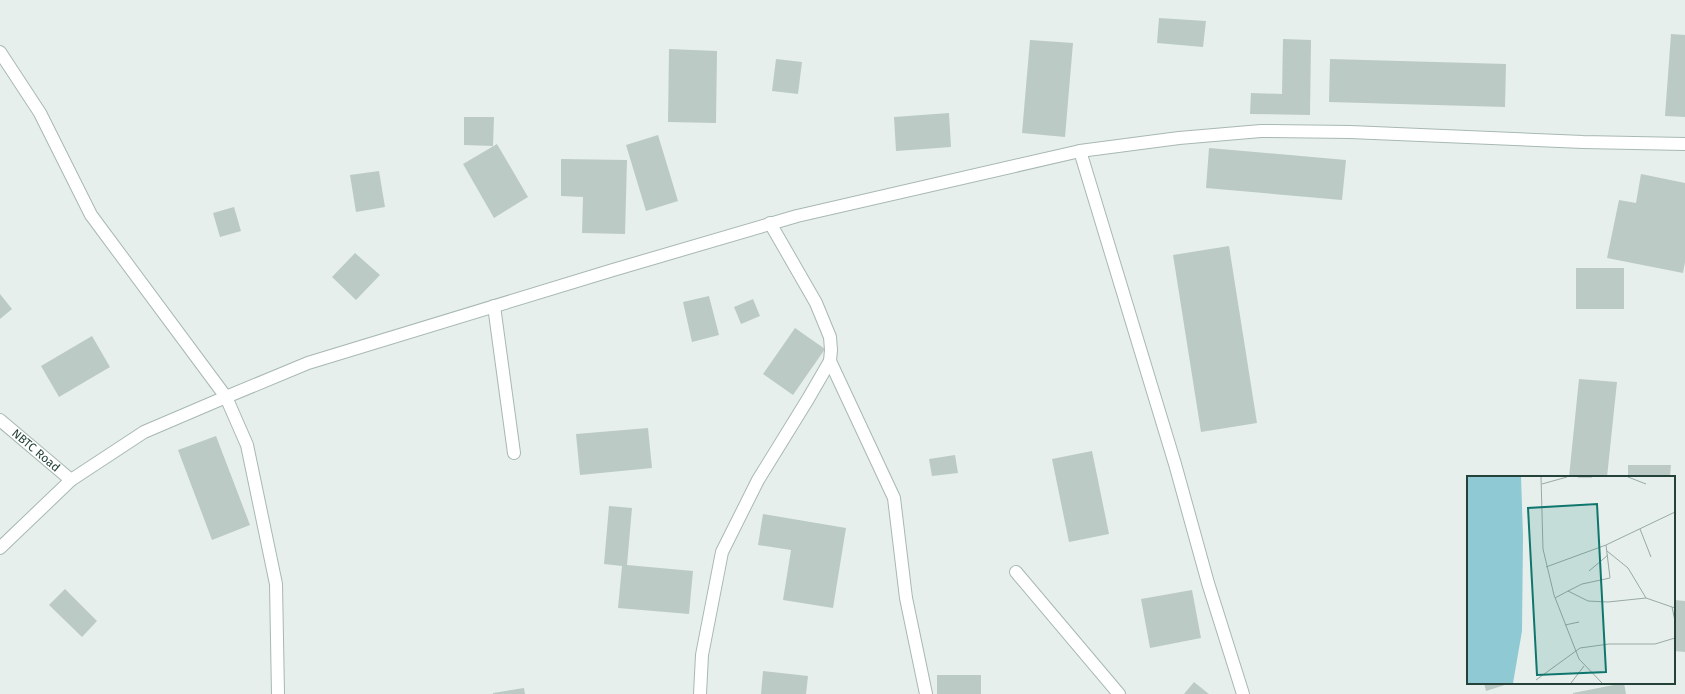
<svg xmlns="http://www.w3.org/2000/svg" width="1685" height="694" font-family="'Fira Sans',sans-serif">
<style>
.building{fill:#bbcac4}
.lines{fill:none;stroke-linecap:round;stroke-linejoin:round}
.street-casing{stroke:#a8b8b2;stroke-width:14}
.street{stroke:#fff;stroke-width:12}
.labels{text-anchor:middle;stroke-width:3;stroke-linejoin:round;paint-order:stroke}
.street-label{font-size:12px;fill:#24423a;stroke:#f7fbf9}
.inset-road{fill:none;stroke:#98aaa4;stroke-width:1}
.view{fill:#0f766e;fill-opacity:0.15;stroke:#0f766e;stroke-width:2}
.inset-edge{fill:none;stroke:#24423a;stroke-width:2}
</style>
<rect width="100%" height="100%" fill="#e6efeb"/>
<path class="building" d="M 1159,18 L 1206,21 L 1203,47 L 1157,43 Z
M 1671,34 L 1685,35 L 1685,117 L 1665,116 Z
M 1283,39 L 1311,40 L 1310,115 L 1250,114 L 1251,93 L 1282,94 Z
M 1030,40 L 1073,43 L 1065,137 L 1022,133 Z
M 669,49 L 717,51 L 716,123 L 668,122 Z
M 776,59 L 802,62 L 798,94 L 772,91 Z
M 1330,59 L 1506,64 L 1505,107 L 1329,102 Z
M 949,113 L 951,147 L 896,151 L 894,117 Z
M 464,117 L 494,117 L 493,146 L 464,145 Z
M 658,135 L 678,201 L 646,211 L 626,145 Z
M 497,144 L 528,197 L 494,218 L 463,164 Z
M 1209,148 L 1346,160 L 1342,200 L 1206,188 Z
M 561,159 L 627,160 L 625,234 L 582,233 L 583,197 L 561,196 Z
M 379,171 L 385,207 L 356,212 L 350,175 Z
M 1641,174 L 1685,183 L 1685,262 L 1683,273 L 1607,258 L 1619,200 L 1636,203 Z
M 234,207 L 241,231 L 220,237 L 213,213 Z
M 1229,246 L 1257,423 L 1201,432 L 1173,255 Z
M 355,253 L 380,275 L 356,300 L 332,277 Z
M 1576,268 L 1624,268 L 1624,309 L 1576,309 Z
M 0,294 L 12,309 L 0,319 Z
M 709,296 L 719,335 L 692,342 L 683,302 Z
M 753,299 L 760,316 L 741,324 L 734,307 Z
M 795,328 L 825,349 L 793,395 L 763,374 Z
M 92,336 L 110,367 L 59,397 L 41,366 Z
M 1579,379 L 1617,382 L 1607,477 L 1569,477 Z
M 648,428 L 652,468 L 580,475 L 576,434 Z
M 216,436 L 250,525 L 212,540 L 178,450 Z
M 1092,451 L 1109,534 L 1069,542 L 1052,459 Z
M 955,455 L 958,473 L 932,476 L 929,459 Z
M 1628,465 L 1671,465 L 1670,477 L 1628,477 Z
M 609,506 L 632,508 L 627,565 L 693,571 L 689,614 L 618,608 L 622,566 L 604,564 Z
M 763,514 L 846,528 L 833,608 L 783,600 L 791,550 L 758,545 Z
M 65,589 L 97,621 L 82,637 L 49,605 Z
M 1192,590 L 1201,638 L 1150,648 L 1141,599 Z
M 1674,600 L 1685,601 L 1685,652 L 1674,651 Z
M 763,671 L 808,676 L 806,694 L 761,694 Z
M 937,675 L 981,675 L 981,694 L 937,694 Z
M 1194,682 L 1209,694 L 1184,694 Z
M 1484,683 L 1511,683 L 1486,691 Z
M 1624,683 L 1626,694 L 1573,694 L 1573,693 Z
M 524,688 L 525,694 L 493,694 L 493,693 Z"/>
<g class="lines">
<defs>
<g id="street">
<path d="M 0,52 L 40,113 L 91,215 L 226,397 L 247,445 L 276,584 L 278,694"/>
<path d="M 1080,151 L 1175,464 L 1208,583 L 1243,694"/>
<path d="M 494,306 L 514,453"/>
<path d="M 830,361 L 894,498 L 906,598 L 926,694"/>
<path id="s1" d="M 0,420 L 71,480"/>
<path d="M 0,548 L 71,480 L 144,432 L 226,397 L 308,363 L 613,270 L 797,216 L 1080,151 L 1179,138 L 1261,131 L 1350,132 L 1583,142 L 1685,144"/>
<path d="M 1016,572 L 1119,694"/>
<path d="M 700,694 L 702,655 L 722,552 L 758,480 L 808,399 L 830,361 L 831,350 L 830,337 L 816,303 L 770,223"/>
</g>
</defs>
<use href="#street" class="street-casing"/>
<use href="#street" class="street"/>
</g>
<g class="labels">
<g class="street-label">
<text dy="4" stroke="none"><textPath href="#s1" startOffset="47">NBTC Road</textPath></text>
</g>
</g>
<g transform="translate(1467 476)">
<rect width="208" height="208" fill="#e6efeb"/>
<path d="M 0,1 L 54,1 L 56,60 L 55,155 L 46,207 L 0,207 Z" fill="#8ec9d4"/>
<path class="inset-road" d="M 74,1 L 76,73 L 87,119 L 112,183 L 135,207M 111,1 L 125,1M 161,1 L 179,8M 75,8 L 100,1M 173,53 L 184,81M 140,75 L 161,92 L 179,122M 79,91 L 139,69 L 208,36M 122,95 L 141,79M 101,115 L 115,108 L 143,102 L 139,69M 88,122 L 101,115 L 121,125 L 141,126 L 179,122 L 208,132M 205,131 L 208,145M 98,149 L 112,146M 69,204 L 113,172 L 142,168 L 188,168 L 208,162M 104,207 L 117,190"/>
<path class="view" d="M 130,28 L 139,196 L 70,199 L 61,32 Z"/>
<rect width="208" height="208" class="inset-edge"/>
</g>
</svg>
